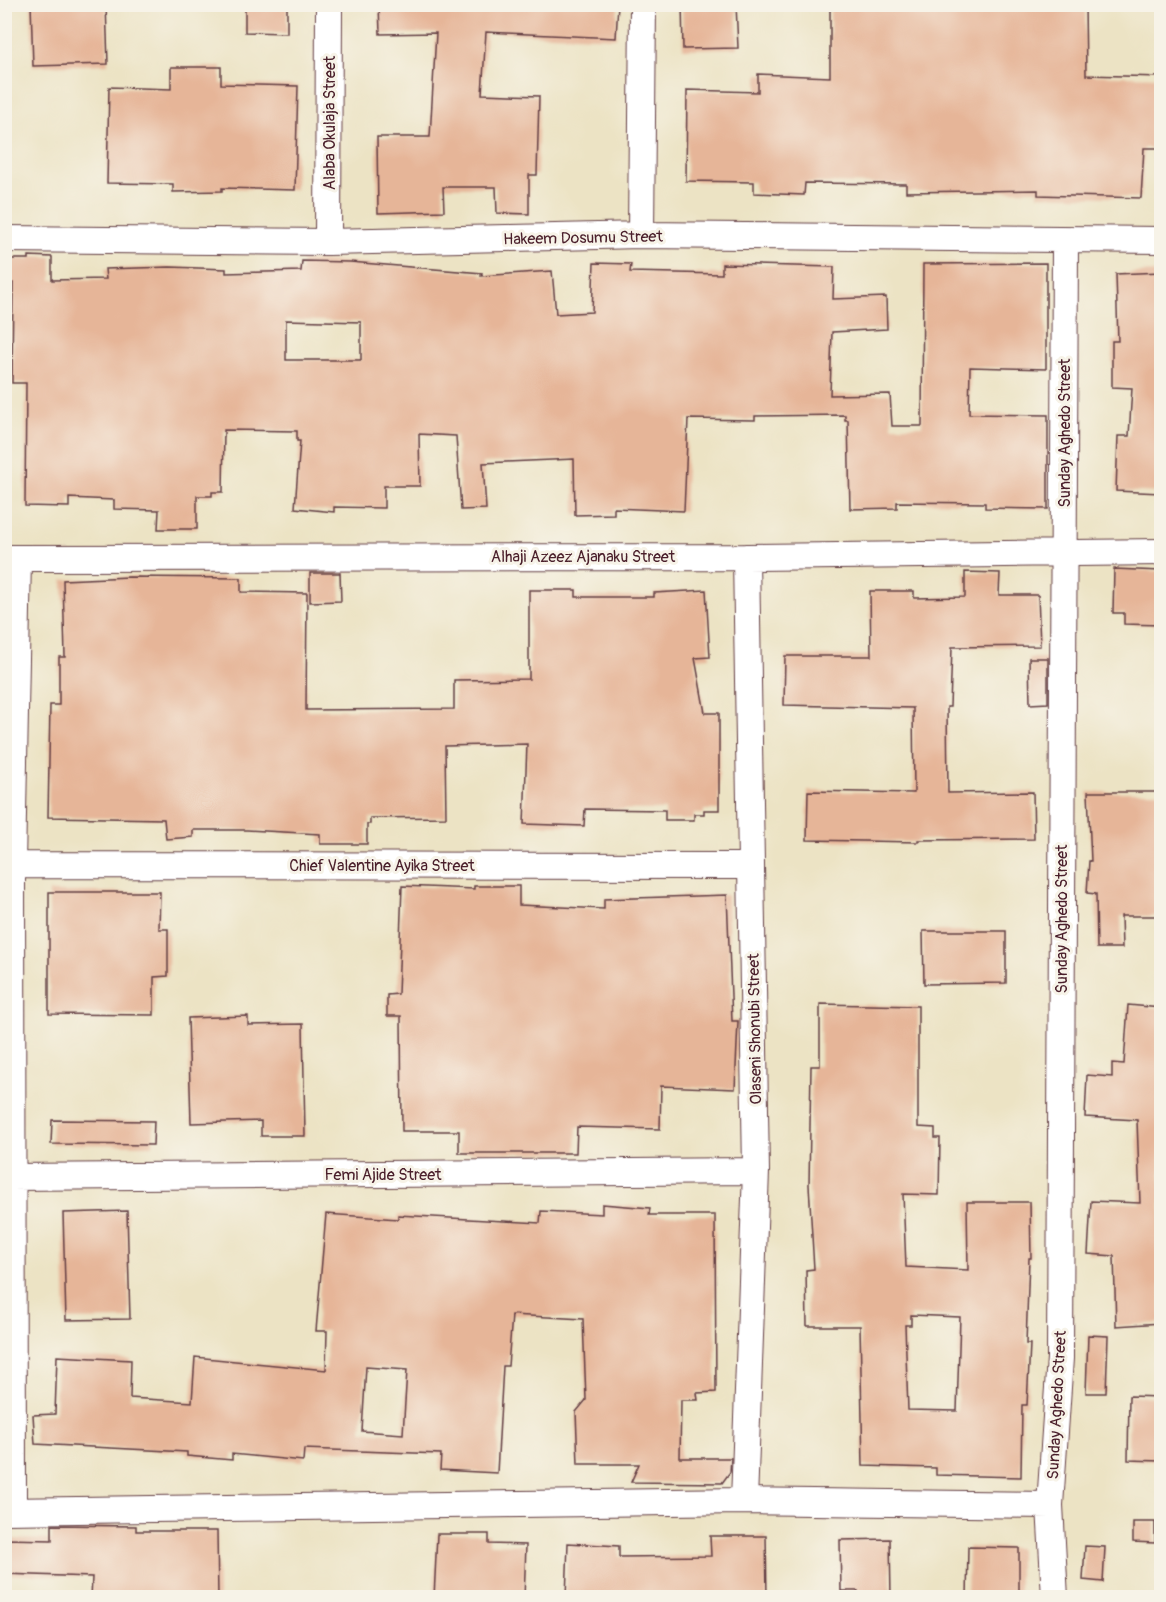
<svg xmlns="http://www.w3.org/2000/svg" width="1166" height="1602" font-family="Pangolin,sans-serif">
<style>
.building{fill:#e6b598;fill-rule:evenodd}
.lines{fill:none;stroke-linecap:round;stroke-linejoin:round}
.minor-casing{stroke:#623c42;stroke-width:28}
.minor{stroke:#fff;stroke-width:26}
.labels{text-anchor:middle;stroke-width:6;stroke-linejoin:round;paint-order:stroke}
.street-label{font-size:16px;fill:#4a1f2b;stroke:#f7f3e8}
</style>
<rect width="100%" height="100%" fill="#f7f3e8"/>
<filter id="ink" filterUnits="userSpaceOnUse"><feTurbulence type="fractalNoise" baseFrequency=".0167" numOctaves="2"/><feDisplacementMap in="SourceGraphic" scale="12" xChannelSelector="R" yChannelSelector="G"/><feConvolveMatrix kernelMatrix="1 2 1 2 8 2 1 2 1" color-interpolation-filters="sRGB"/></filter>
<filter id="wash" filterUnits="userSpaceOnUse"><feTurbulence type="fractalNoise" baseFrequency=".008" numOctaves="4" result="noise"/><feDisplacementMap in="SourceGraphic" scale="24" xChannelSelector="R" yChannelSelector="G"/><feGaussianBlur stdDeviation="1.35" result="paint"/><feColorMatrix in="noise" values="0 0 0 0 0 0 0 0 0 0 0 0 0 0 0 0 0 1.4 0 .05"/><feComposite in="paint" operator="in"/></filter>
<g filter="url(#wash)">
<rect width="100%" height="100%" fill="#ece3c4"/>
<g id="blocks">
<path class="building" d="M 31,4 L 106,4 L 108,64 L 33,66 Z
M 245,4 L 287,4 L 287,33 L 245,32 Z
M 379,4 L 618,4 L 616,38 L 486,32 L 482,94 L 539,96 L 537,175 L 529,175 L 529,214 L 497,213 L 496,187 L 443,187 L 444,211 L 378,213 L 377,137 L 430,137 L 436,33 L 380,34 Z
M 682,4 L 736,4 L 738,48 L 683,49 Z
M 830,4 L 1085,4 L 1086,75 L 1161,77 L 1161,148 L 1144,148 L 1141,198 L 1038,195 L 1038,190 L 906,192 L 906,184 L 805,183 L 804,195 L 754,193 L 754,182 L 686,181 L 687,90 L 758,92 L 758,74 L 830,77 Z
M 171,67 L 221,67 L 221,84 L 298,86 L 295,190 L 222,188 L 222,191 L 173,192 L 173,184 L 107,183 L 109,87 L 171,89 Z
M 29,256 L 52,257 L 52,280 L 106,279 L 105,269 L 170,267 L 226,269 L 226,273 L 301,271 L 302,261 L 350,262 L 482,273 L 481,276 L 552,271 L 556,314 L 592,312 L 594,263 L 631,264 L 630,272 L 722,274 L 722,264 L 834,267 L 833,299 L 886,297 L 887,329 L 832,332 L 830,395 L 890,394 L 892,426 L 922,426 L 923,264 L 1046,263 L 1046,369 L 970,367 L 969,414 L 1048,415 L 1048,509 L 985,508 L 985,503 L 897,502 L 897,508 L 850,509 L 848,420 L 845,420 L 845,415 L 755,416 L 755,420 L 688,419 L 684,511 L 614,508 L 614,514 L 575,515 L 574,459 L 483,463 L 486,509 L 461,510 L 456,436 L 419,434 L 420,486 L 384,486 L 384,508 L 334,507 L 334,512 L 295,508 L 300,441 L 297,441 L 297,431 L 224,430 L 223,492 L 212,492 L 212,496 L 197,496 L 197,529 L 158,529 L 159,510 L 114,509 L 114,500 L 69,498 L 69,507 L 25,506 L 26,383 L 12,383 L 13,283 L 4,283 L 4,259 L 29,259 ZM 286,320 L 361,322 L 361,360 L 286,360 Z
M 1161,272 L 1161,493 L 1116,491 L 1118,436 L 1129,436 L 1132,388 L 1112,387 L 1112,341 L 1118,341 L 1116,274 Z
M 1114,569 L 1161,571 L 1161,625 L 1124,624 L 1124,613 L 1113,613 Z
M 965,572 L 1000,573 L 999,595 L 1038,595 L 1040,646 L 952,647 L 950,707 L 947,707 L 948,793 L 1033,792 L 1034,839 L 918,840 L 918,842 L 807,840 L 808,791 L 914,793 L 913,708 L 784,705 L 785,656 L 871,656 L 870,591 L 914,591 L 914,598 L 965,597 Z
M 310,573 L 340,573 L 341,601 L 310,602 Z
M 129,577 L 241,578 L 241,592 L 307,593 L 306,710 L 454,709 L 454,680 L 529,679 L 529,590 L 576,590 L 576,597 L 654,597 L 654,593 L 706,590 L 710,657 L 695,658 L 705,713 L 719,713 L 719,810 L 704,810 L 704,814 L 694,814 L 694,820 L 665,820 L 665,810 L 585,809 L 584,826 L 524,824 L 527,744 L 445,746 L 446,817 L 370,818 L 370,824 L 367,824 L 367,844 L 320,844 L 320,834 L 247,830 L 193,830 L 193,837 L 166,839 L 164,819 L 48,817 L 50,705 L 59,705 L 59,657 L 65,657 L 63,580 Z
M 1029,658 L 1048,658 L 1048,703 L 1030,704 Z
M 1088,792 L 1161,792 L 1161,916 L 1121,916 L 1122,948 L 1097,948 L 1096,894 L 1087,893 L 1089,861 L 1091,861 Z
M 402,886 L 474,889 L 474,886 L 519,886 L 519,905 L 604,909 L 604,899 L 727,895 L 732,1021 L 738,1021 L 735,1089 L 661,1086 L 660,1129 L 577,1127 L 576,1153 L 459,1153 L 459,1131 L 402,1131 L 401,1016 L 387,1016 L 387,995 L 398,994 Z
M 49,892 L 160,892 L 159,929 L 168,929 L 168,976 L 154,977 L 154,1015 L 49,1014 Z
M 923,931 L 1006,931 L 1006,983 L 924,984 Z
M 820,1004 L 918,1006 L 918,1127 L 935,1128 L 935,1138 L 940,1138 L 939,1195 L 903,1194 L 906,1267 L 968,1270 L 967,1202 L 1030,1202 L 1031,1258 L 1029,1258 L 1026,1344 L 1030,1344 L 1027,1405 L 1022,1405 L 1021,1477 L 936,1475 L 936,1468 L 863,1466 L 860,1326 L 807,1326 L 806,1270 L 814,1269 L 809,1185 L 811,1066 L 820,1066 ZM 911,1315 L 960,1317 L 957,1411 L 908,1410 L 905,1325 L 911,1325 Z
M 1128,1005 L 1161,1008 L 1161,1323 L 1116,1326 L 1114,1256 L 1088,1254 L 1091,1201 L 1140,1203 L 1137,1120 L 1085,1117 L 1087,1075 L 1112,1077 L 1112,1063 L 1124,1064 Z
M 248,1016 L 248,1025 L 303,1024 L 305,1136 L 261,1136 L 261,1121 L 191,1123 L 188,1018 Z
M 52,1120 L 154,1121 L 153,1145 L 51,1144 Z
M 602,1204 L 650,1208 L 649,1215 L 715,1215 L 716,1392 L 697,1393 L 698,1400 L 681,1400 L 680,1458 L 731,1458 L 730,1472 L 722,1483 L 631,1482 L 639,1464 L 578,1464 L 576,1412 L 586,1400 L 583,1319 L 512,1315 L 508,1366 L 503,1366 L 497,1473 L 440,1470 L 441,1454 L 304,1449 L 303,1461 L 232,1454 L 232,1460 L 187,1456 L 187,1452 L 35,1444 L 33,1415 L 55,1414 L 57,1356 L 131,1360 L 130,1398 L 192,1402 L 195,1357 L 326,1370 L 327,1331 L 316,1331 L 326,1214 L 398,1219 L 398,1215 L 540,1223 L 541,1211 L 602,1214 ZM 366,1367 L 407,1370 L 403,1434 L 362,1431 Z
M 127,1211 L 130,1319 L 66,1320 L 63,1213 Z
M 1088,1335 L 1108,1336 L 1106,1393 L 1086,1393 Z
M 1129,1396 L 1161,1397 L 1161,1461 L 1128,1460 Z
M 1133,1522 L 1155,1522 L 1155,1543 L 1133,1542 Z
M 52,1525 L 136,1526 L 136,1531 L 217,1531 L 218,1598 L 91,1598 L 92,1577 L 4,1574 L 4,1539 L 52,1540 Z
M 437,1534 L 489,1534 L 489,1544 L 526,1545 L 524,1598 L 434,1598 Z
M 710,1536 L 766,1536 L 767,1598 L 566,1598 L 568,1543 L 619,1546 L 619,1557 L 711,1556 Z
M 890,1539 L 891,1598 L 858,1598 L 858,1591 L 841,1591 L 840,1540 Z
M 1085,1546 L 1105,1547 L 1103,1582 L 1083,1580 Z
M 968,1547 L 1019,1548 L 1019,1598 L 967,1598 Z"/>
</g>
</g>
<g filter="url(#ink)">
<use href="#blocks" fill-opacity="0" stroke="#623c42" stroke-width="1.5"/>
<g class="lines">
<defs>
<path id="minor" d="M 641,235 L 643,4
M 4,239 L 328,242 L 641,235 L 1162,240
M 328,242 L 329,4
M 4,558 L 746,557 L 1162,552
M 12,865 L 751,866
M 11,1177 L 756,1171
M 744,1501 L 756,1171 L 746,557
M 4,1511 L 744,1501 L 1050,1505
M 13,1511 L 12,865 L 18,558
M 1055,1598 L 1050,1505 L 1060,1358 L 1065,240"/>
</defs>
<use href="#minor" class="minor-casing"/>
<use href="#minor" class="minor"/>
</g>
</g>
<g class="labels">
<g class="street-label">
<text transform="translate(329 123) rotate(-90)" y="6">Alaba Okulaja Street</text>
<text transform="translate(583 237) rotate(-1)" y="6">Hakeem Dosumu Street</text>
<text transform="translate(1064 433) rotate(-90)" y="6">Sunday Aghedo Street</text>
<text x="583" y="562">Alhaji Azeez Ajanaku Street</text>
<text x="382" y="871">Chief Valentine Ayika Street</text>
<text transform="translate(1061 919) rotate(-90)" y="6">Sunday Aghedo Street</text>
<text transform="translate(754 1029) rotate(-91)" y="6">Olaseni Shonubi Street</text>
<text x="383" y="1180">Femi Ajide Street</text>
<text transform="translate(1056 1405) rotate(-87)" y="6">Sunday Aghedo Street</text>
</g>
</g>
<rect width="1166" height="1602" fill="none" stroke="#f7f3e8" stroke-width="24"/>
</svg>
